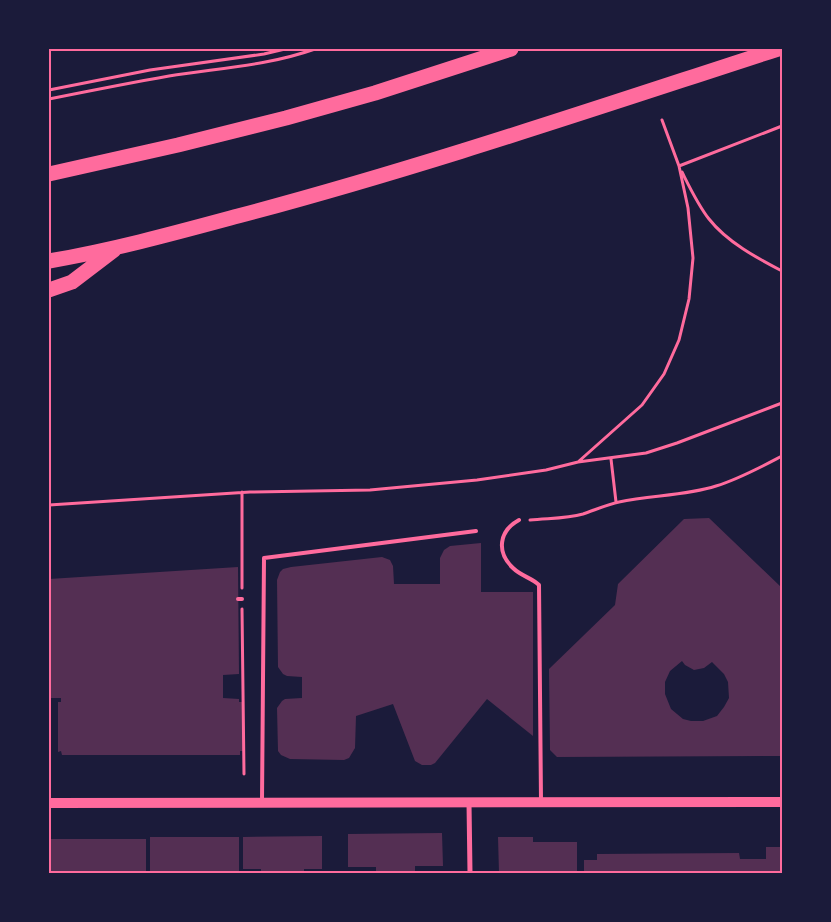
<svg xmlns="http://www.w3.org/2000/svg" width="831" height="922" font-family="'Sofia Sans Condensed',sans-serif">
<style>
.building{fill:#542f53;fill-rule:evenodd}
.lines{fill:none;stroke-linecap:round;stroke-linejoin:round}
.path{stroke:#ff6b9d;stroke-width:3}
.service{stroke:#ff6b9d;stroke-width:4}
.minor{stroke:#ff6b9d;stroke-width:5}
.secondary{stroke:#ff6b9d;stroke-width:10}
.motorway{stroke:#ff6b9d;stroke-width:15}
.neatline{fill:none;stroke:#ff6b9d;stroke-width:2}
</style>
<rect width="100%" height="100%" fill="#1b1b3a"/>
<path class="building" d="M 709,518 L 781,587 L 781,606 L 782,607 L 782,756 L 557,757 L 550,750 L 549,669 L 615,605 L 618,584 L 684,519 ZM 682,661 L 685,665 L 694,670 L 704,668 L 712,662 L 724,674 L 728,682 L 729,698 L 724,707 L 717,716 L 703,721 L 691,721 L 683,719 L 671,709 L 665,694 L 665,682 L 670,671 Z
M 481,543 L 481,592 L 533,592 L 533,736 L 487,699 L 435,763 L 431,765 L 422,765 L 415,761 L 393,704 L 356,716 L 355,748 L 349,758 L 344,760 L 290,759 L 281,755 L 278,751 L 277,708 L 282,701 L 285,699 L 302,698 L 302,677 L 287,676 L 283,674 L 278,667 L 277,580 L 280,572 L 283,569 L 291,567 L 382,557 L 390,560 L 393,566 L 394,584 L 440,584 L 440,558 L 444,550 L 450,546 Z
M 238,567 L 239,674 L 223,675 L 223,698 L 239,699 L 239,702 L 243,702 L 243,751 L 240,751 L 240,755 L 62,755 L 61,751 L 58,752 L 58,702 L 61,702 L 61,698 L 49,698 L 49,579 Z
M 442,833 L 443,866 L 415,866 L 415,873 L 376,873 L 376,867 L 348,867 L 348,834 Z
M 322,836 L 322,869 L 304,869 L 304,873 L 261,873 L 261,869 L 243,869 L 243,837 Z
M 150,837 L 239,837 L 239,873 L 150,873 Z
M 498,837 L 533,837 L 533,842 L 577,842 L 577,873 L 499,873 Z
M 49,839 L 146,839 L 146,873 L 49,873 Z
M 766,847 L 782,847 L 782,873 L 584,873 L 584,860 L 597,860 L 597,854 L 739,853 L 740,859 L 766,859 Z"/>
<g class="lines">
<path class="path" d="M 49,90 L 150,70 L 264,54 L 285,49
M 49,99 C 89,91 129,83 169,76 C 219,68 267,66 315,49
M 662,120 L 679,166
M 682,172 C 690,188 698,205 709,219 C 727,242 757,258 782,271
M 611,459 L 616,502
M 578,462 L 642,405 L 664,374 L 679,340 L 689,299 L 693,258 L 688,208 L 679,166 L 782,126
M 242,492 L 242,588
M 49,505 L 250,492 L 370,490 L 477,480 L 546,470 L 578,462 L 646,453 L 677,443 L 782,403
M 530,520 C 547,518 566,519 583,514 C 595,510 606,505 619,502 C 651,495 685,496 716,486 C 739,479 761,467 782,456
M 242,609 L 244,774"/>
<path class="service" d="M 519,520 C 499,531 496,552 513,568 C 521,576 532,578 539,585 L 541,801
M 238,599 L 242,599
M 262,801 L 264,558 L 476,531"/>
<path class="minor" d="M 469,803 L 470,873"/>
<path class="secondary" d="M 49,803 L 782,802"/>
<path class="motorway" d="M 49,174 L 178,145 L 286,118 L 375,93 L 511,49
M 49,261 C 113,250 175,233 238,216 C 420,168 599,107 778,49
M 49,290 L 72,282 L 114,250"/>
</g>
<rect width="831" height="922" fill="none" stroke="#1b1b3a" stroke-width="100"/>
<rect x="50" y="50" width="731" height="822" class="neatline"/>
</svg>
